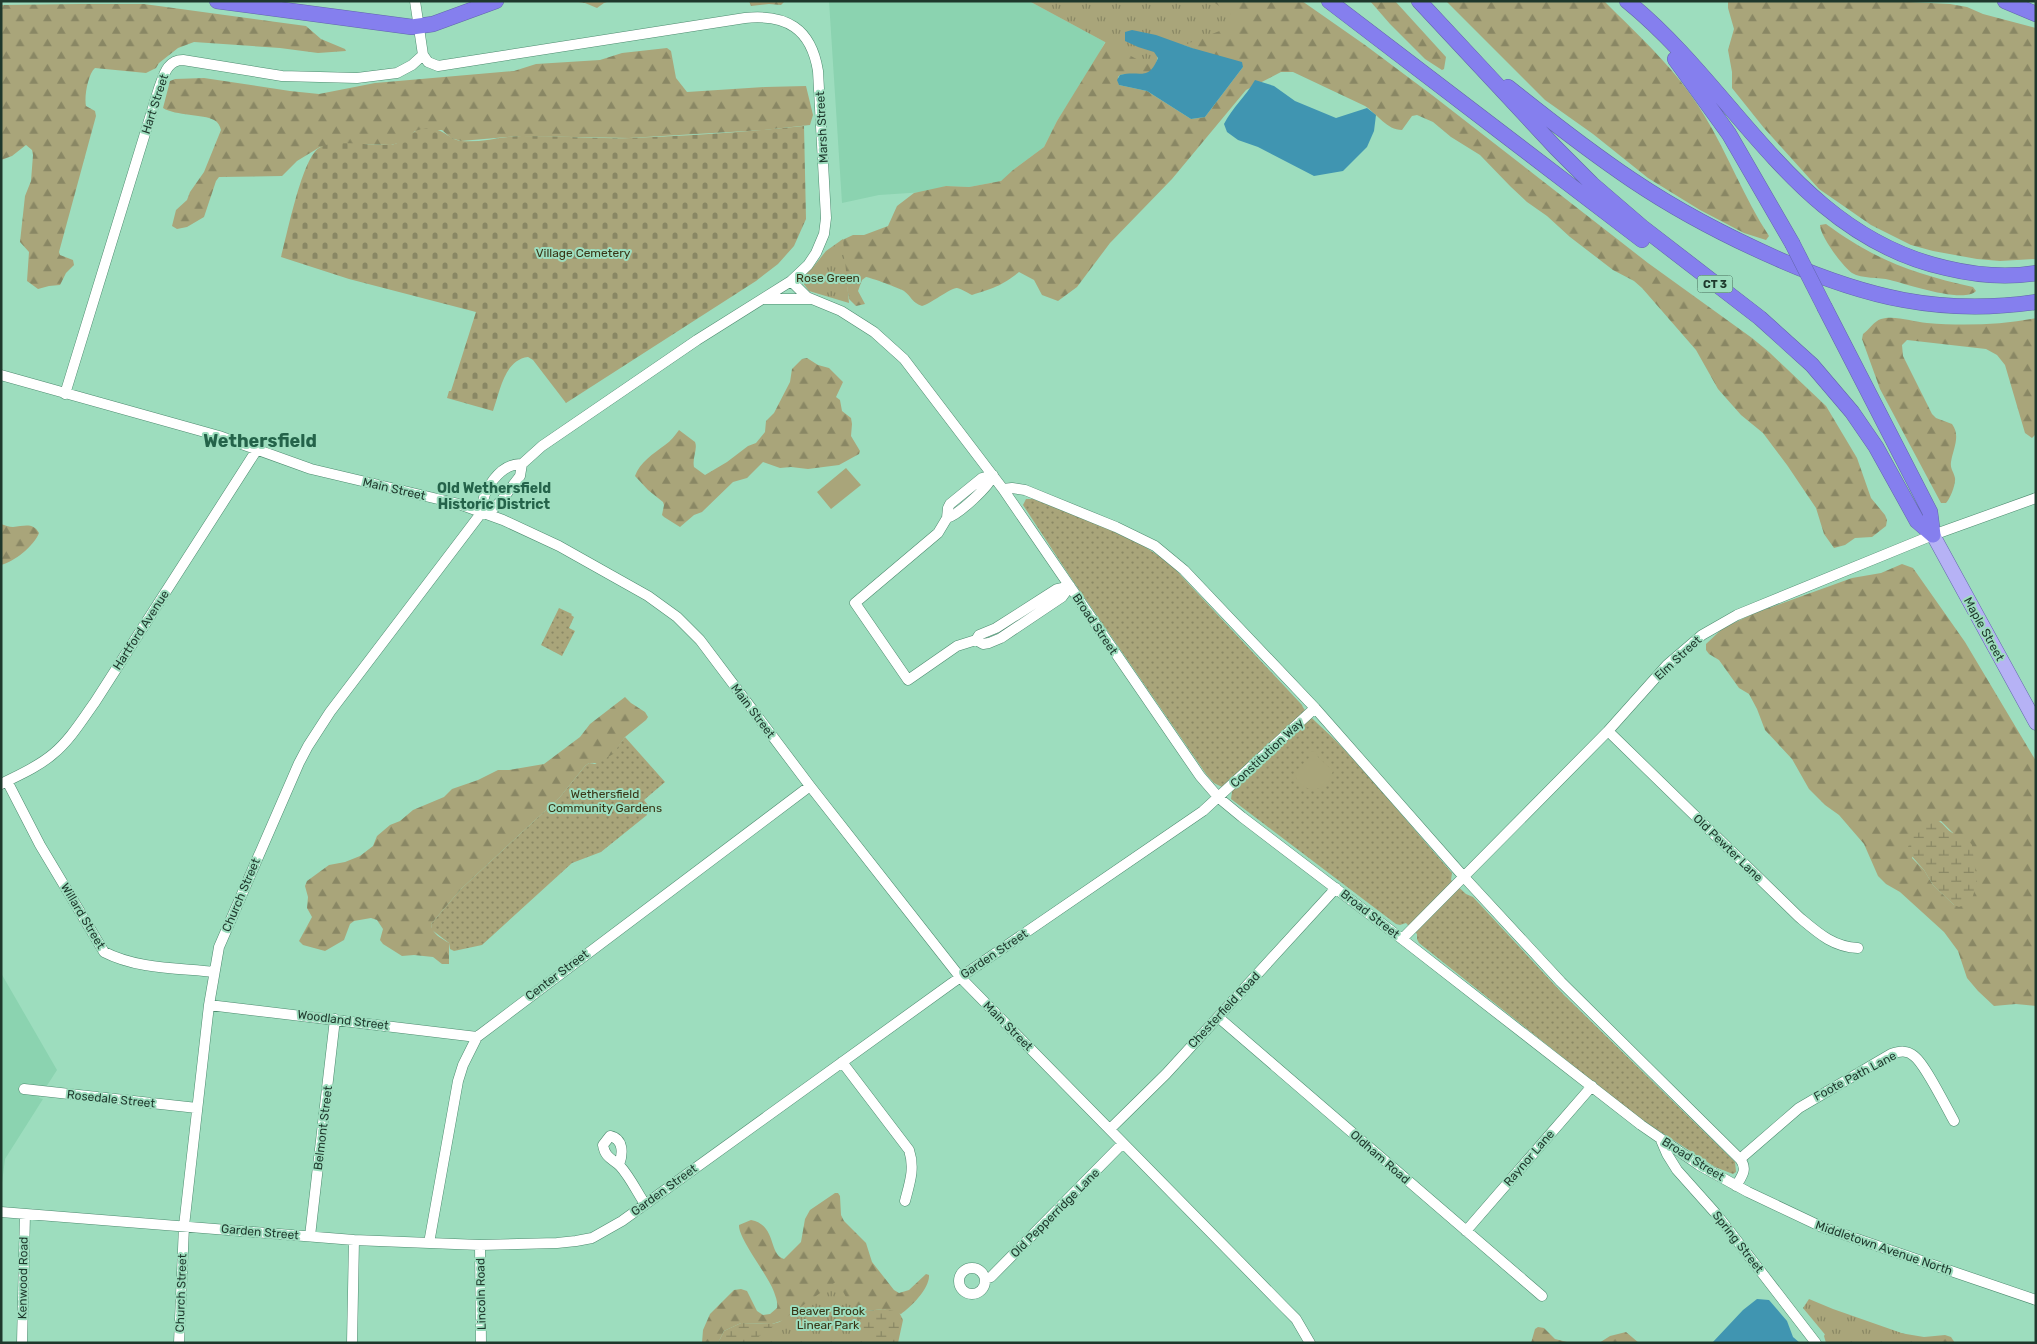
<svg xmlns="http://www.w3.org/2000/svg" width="2037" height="1344" font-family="Rubik,sans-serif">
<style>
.built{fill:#8bd3b0}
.grass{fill:url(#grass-dots)}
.forest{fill:url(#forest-firs);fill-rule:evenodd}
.wetland{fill:url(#wetland-marsh)}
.cemetery{fill:url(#cemetery-stones)}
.park{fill:url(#park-tufts)}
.pitch{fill:#a9a57a}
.water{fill:#4095b1}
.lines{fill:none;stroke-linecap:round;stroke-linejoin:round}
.minor-casing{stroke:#4d8b6f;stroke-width:11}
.major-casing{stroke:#6166aa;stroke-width:15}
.highway-casing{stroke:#6166aa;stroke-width:16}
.minor{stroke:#fff;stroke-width:10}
.major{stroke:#b6b2f5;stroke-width:14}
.highway{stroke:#857fee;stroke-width:15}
.highway-bridge-casing{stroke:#6166aa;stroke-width:16;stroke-linecap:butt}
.highway-bridge{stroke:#857fee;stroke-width:15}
.labels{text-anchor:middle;stroke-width:4;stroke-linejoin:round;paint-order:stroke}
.shield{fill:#9dddbe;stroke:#446a58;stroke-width:1}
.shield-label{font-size:11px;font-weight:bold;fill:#1e382c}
.street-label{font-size:12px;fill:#1e382c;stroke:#9dddbe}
.park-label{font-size:12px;fill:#383516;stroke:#9dddbe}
.neighbourhood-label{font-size:14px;font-weight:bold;fill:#24634a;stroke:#9dddbe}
.district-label{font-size:18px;font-weight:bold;fill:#24634a;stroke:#9dddbe}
</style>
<defs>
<pattern id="grass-dots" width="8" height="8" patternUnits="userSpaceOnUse" patternTransform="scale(1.25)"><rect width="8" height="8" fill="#a9a57a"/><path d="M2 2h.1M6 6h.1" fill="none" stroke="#898764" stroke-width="1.8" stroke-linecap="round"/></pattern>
<pattern id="forest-firs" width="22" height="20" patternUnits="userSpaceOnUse" patternTransform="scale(1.25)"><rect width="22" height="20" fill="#a9a57a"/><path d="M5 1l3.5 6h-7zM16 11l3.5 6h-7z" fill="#898764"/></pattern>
<pattern id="wetland-marsh" width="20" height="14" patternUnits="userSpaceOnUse" patternTransform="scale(1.25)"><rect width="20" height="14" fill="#a9a57a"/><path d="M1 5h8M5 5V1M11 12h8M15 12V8" fill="none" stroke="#898764"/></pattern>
<pattern id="cemetery-stones" width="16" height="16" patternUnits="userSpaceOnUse" patternTransform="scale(1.25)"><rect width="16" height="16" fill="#a9a57a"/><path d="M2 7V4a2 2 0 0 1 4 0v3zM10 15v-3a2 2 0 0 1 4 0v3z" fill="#898764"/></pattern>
<pattern id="park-tufts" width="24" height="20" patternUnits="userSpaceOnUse" patternTransform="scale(1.25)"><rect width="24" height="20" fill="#a9a57a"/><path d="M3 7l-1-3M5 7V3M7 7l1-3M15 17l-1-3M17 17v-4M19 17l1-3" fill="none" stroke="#898764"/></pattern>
</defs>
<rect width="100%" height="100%" fill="#9dddbe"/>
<path class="built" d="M 829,1 L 1029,1 L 1105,42 L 1094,63 L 1057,121 L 1044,147 L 1013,170 L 1006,178 L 1001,181 L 969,187 L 946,186 L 925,192 L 879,195 L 842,203 Z
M 1,973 L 57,1070 L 39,1098 L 43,1099 L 5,1159 L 1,1191 Z"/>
<path class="grass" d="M 1026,499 L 1033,499 L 1090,520 L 1142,545 L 1159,556 L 1174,568 L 1302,705 C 1304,713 1331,735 1338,743 C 1378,785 1414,830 1452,873 L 1451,880 L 1466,894 L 1473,897 L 1564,995 L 1735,1162 L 1736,1172 L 1733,1174 L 1715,1167 L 1639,1118 L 1419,943 L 1417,939 L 1417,934 L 1406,923 L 1400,925 L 1396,924 L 1231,799 L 1232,792 L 1214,783 L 1206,774 L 1071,578 L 1023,505 Z
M 559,608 L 572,614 L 571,615 L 574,617 L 569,628 L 575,631 L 562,656 L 541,645 Z
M 625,737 L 665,782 L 644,800 L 651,809 L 646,813 L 647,815 L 601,852 L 572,863 L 482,945 L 454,951 L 450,949 L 449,943 L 432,930 L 431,924 L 461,889 L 560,797 L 585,766 L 589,763 L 595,764 L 612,754 Z"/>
<path class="forest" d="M 572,1 L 610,1 L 604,3 L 597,8 L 585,3 Z
M 749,1 L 785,1 L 781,5 L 769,4 L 751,6 Z
M 1044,1 L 1302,1 L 1365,45 L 1432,95 L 1648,263 L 1752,338 L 1769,352 L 1826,406 L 1857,458 L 1871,498 L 1885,515 L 1887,520 L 1886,526 L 1872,537 L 1855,538 L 1845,545 L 1834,548 L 1824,534 L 1816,508 L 1787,465 L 1763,433 L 1741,415 L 1718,389 L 1696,350 L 1642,288 L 1634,281 L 1613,270 L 1570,237 L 1547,216 L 1527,202 L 1511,187 L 1480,155 L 1451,137 L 1433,122 L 1417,115 L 1412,116 L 1402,130 C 1387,130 1377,114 1365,106 L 1293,72 L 1281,72 L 1246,90 L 1172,179 L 1110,243 L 1077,287 L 1058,301 L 1042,295 L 1034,280 L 1019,272 C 1002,286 992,289 972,295 C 968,293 962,289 957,288 C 952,287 930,304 922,306 C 911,302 912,297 904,291 C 899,288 872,278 866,277 L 862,280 L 858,291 L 865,304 L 856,306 L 849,299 L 840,241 L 853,235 L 864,235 L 888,226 L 897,206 L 914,193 L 946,186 L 969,187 L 1001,181 L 1013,170 L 1044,147 L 1057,121 L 1110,35 ZM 1156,35 L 1243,67 L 1205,117 L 1191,119 L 1147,91 L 1119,85 L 1118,77 L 1120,75 C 1128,73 1134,75 1141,75 C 1162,73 1158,49 1156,35 Z
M 1370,1 L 1395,1 L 1446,57 L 1444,69 L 1442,70 L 1425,59 L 1390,24 Z
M 1446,1 L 1604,1 C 1640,37 1678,71 1704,115 C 1728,154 1744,198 1769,236 L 1766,240 L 1744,233 L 1700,210 L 1648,178 L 1593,134 L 1545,100 Z
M 1728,1 L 1890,1 L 1950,4 L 1967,7 L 1983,14 L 2036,28 L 2036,259 L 2000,261 L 1977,259 L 1933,251 L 1911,245 L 1871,225 L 1819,189 L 1764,128 L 1732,88 L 1732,72 L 1728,50 L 1734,29 L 1728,8 Z
M 79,4 L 144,4 L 306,26 L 321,39 L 345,49 L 346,51 L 318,53 L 280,48 L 194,42 L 178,48 L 159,63 L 156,68 L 146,73 L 95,68 C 88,74 84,97 86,106 L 95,111 L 96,116 L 59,252 L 60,255 L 73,260 L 74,265 L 66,273 L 60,285 L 49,286 L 38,289 L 27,281 L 29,252 L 20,242 L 25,196 L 31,181 L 33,155 L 32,150 L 26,145 L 12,156 L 1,160 L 1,5 Z
M 667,48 L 671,51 L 676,78 L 687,92 L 765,87 L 806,86 L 813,115 L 810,125 L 764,130 L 629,138 L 518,136 L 461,141 L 451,138 L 442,130 L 415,131 L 402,142 L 391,145 L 352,144 L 320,147 L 297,161 L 282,176 L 219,177 L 216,181 L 204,217 L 187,227 L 177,229 L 172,226 L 176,210 L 187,200 L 190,192 L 204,172 L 221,130 C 220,126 218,122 214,120 C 203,114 176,116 163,108 L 170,81 L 175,79 L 204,78 L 290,91 L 319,94 L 375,83 L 514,71 L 536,64 L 600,60 L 622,53 Z
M 1826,224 C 1875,260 1914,274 1973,287 L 1976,291 C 1964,304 1907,284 1890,280 C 1879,277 1862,279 1852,273 C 1843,267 1820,236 1820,225 Z
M 2036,318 L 2036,434 L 2032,438 L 2025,433 L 2005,365 L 1997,355 L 1986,349 L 1907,340 L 1902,345 L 1903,356 L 1932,414 L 1936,418 L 1952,424 C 1961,436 1953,449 1951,462 C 1950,469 1954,472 1955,478 C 1956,484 1950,499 1946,503 L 1941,503 L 1880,389 L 1862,339 L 1863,334 C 1869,330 1874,321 1881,319 C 1895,315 1913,322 1927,323 C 1963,326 2000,325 2036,318 Z
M 807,358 L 818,365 L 829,368 L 843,382 L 836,397 L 840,400 L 842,411 L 851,418 L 852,424 L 851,436 L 860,451 L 859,454 L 839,465 L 808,469 L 791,467 L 780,468 L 763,462 L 747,478 L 733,482 L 702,512 L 694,515 L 680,527 L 664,517 L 662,515 L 664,505 L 663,502 L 648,490 L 635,476 C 640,462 653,454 665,445 C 671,441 675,435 679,430 L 695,442 C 698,449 692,458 694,467 L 705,475 L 727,462 L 748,446 L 756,443 L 765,432 L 766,421 L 774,413 L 790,382 L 792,369 L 802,359 Z
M 1,524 C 5,525 9,527 13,527 C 24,526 33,522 39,533 C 34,546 14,562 1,565 Z
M 1902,564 L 1913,568 L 1965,642 L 2036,761 L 2036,1006 L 2016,1004 L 1994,1006 L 1978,991 L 1967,978 L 1958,951 L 1944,932 L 1900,892 L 1886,884 L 1878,876 L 1864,844 L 1839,815 L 1825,805 L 1809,789 L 1792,759 L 1765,730 L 1757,709 L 1749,694 L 1739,688 L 1719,660 L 1709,654 L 1706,650 L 1706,644 L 1723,628 L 1755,613 L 1852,578 L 1881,573 ZM 1941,821 L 1953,833 L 1954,905 L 1933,885 L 1924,870 L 1912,858 C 1919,841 1922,825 1941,821 Z
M 625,697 L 631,703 L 645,712 L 648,717 L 646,720 L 625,737 L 613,754 L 598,763 L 589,763 L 585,766 L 560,797 L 461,889 L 431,924 C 432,934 441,938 449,943 L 449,964 L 442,964 L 433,957 L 414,955 L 402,956 L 383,944 L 380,940 L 383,929 L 377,920 L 371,918 L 354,921 L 350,924 L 344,940 L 325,951 L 303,945 L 299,941 L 312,917 L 307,908 L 308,897 L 305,886 L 307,881 L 329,865 L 345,862 L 360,856 L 373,846 L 377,836 L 390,825 L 400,821 L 413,810 L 444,797 L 452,789 L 478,780 L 498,770 L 509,770 L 544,764 L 580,737 L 590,724 Z
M 835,1193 L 838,1193 L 840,1196 L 841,1215 L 844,1221 L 866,1243 L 872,1262 L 894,1290 L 899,1293 L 909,1290 L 926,1274 L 929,1275 C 930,1288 911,1307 901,1314 L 883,1309 L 867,1311 L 855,1309 L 784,1320 L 772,1324 L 741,1323 L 724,1331 L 718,1343 L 702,1343 L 703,1330 L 710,1314 L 734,1290 L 741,1289 L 747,1291 L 757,1311 L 763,1315 L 770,1314 L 777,1308 C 778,1302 776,1298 774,1292 C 768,1275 738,1238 739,1225 L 751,1220 C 777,1225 768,1254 784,1259 L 801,1242 L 805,1219 L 810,1210 Z
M 1538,1327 L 1544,1328 L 1555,1339 L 1571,1343 L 1531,1343 L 1535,1329 Z
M 1827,1330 L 1894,1332 L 1924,1337 L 1945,1335 L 1951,1337 L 1955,1343 L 1826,1343 L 1824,1336 Z
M 1626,1332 L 1639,1343 L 1599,1343 L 1610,1336 Z"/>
<path class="wetland" d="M 1936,820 C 1943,822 1945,828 1951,832 C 1958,837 1967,837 1972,845 L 1977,883 L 1972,899 L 1964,905 L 1959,907 L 1954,905 L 1933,885 L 1924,870 L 1909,853 L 1908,847 L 1912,837 Z
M 844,1305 L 867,1311 L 883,1309 L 899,1312 L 903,1320 L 898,1343 L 718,1343 L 724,1331 L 741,1323 L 772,1324 Z"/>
<path class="cemetery" d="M 804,126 L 806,219 L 794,246 L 778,264 L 756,281 L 566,403 L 533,360 L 528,357 C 504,360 500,392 493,411 L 447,398 L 449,391 L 451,391 L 476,312 L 349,279 L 281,257 C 287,236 302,158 319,148 C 333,139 372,146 390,145 C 403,144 410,130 423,129 C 443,126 447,139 461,141 C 481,143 502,136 522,136 C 558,136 595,139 631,138 C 689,136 747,132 804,126 Z"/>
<path class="park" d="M 1029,1 L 1212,1 L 1242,22 L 1142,62 Z
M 843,239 L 849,303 L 809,291 L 803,283 L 804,274 L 814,266 L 826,251 Z
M 837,1281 L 872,1343 L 750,1343 Z
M 1809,1299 L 1833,1309 L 1930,1343 L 1832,1343 L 1803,1308 Z"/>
<path class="pitch" d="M 846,468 L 861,485 L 831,509 L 817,492 Z
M 1312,751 L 1316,752 L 1318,757 L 1333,771 L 1328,783 C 1314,795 1300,789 1294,773 L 1309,758 L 1309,754 Z"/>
<path class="water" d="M 1132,30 L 1156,35 L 1192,48 L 1242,62 L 1243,67 L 1205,117 L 1191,119 L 1147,91 L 1119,85 L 1117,80 L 1120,75 C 1140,70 1148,82 1158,58 L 1154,52 L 1138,47 L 1125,41 L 1125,32 Z
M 1255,80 L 1274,86 L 1295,101 L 1336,118 L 1367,108 L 1376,115 L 1374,131 L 1367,147 L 1343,171 L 1314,176 L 1258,147 L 1238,140 L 1227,132 L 1224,124 C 1232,108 1246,96 1255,80 Z
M 1757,1299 L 1769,1300 L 1787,1321 L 1793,1337 L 1800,1343 L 1712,1343 L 1743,1310 Z"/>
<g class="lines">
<defs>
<path id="minor" d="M 415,1 L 423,55 L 428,62 L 438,66 L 745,18 C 786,14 811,28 818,71 L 826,218 L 824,234 L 816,253 L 808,265 L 791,281 L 697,340 L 542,446 L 522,464 L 520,476 L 501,501 L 494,508 L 482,512
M 791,281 L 807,297 L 841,311 L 874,332 L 904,359 L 1003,489 L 1200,776 L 1219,798 L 1242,817 L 1402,939 L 1641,1125 L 1699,1165 L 1748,1192 L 1822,1227 L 2036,1300
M 764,299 L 810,299
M 1,375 L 219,436 L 311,469 L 459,504 L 503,520 L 559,546 L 648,596 L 677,617 L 700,640 L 810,786 L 960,977 L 1284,1307 L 1296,1319 L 1310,1343
M 65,394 L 159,88 C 164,75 167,60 183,60 L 282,76 L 357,78 L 397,73 L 412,65 L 423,55
M 1003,489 L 1012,488 L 1025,490 L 1116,527 L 1155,546 L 1184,570 L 1315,708 L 1463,876 L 1561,982 L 1740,1159 C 1748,1169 1742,1176 1736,1186
M 482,512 C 481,491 500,463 522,464
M 947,518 C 958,515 990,486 993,475
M 976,640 L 983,644 L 989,643 L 1001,638 L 1062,597 L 1070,586 L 1057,589 L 996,628 L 979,635 L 976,640 L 957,646 L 908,680 L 855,603 L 938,533 L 947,518 L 948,508 L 950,504 L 982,478 L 993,475
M 1608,731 L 1799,917 C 1818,933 1833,947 1858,948
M 7,781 L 40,845 L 104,952 C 137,969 177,968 214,972
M 1,784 C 19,775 38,767 53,754 C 70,740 82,720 95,702 L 256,451
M 1402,939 L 1608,731 L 1667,665 L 1702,635 L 1737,615 L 1933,535 L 2036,498
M 209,1005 L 477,1037
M 1218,1017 L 1542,1296
M 842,1062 L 909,1150 C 915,1168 910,1182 905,1201
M 24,1089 L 197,1108
M 1110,1129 L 1166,1074 L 1336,888
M 1661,1140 L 1667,1154 L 1677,1170 L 1718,1216 L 1816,1343
M 1740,1159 L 1799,1108 L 1891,1054 C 1900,1051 1907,1050 1914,1056 C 1925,1064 1946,1107 1954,1121
M 619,1165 C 623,1154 624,1139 610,1136 L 603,1145 C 605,1158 613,1159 620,1166 C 630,1177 637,1192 645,1204
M 1,1212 L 354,1240 L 480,1245 L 557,1243 L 576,1241 L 592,1238 L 622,1221 L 952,983 L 1203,811 L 1315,708
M 1466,1231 L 1592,1086
M 310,1236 L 335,1019
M 429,1243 L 458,1081 L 463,1065 L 477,1037 L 810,786
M 480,1245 L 481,1343
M959 1281a13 13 0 1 1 26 0a13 13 0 1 1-26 0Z
M 985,1279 L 991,1277 L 1123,1143
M 22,1343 L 25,1214
M 179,1343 L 184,1226 L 209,1005 L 219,947 L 299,763 L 308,746 L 330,712 L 482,512
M 352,1343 L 354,1240"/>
<path id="major" d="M 1933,535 L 2036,723"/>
<path id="highway" d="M 217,1 L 412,27 L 433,24 L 496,1
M 1329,1 L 1642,240
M 1419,1 L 1555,147 L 1592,184 L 1642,227 L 1760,318 L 1812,365 L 1852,412 L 1876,447 L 1917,521 L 1933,535
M 1627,1 C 1737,90 1797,235 1946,268 C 1975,275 2006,278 2036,273
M 2005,1 L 2036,14
M 1675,59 L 1729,134 L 1792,243
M 1508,87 C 1548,119 1589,151 1632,180 C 1678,211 1728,237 1778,259 C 1865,297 1940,316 2036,302
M 1825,308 L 1930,512 L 1933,535"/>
</defs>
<use href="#minor" class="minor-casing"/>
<use href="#major" class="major-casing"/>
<use href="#highway" class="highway-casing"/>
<use href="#minor" class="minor"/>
<use href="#major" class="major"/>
<use href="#highway" class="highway"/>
<defs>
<path id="highway-bridge" d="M 1792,243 L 1825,308"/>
</defs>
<use href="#highway-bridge" class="highway-bridge-casing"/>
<use href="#highway-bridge" class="highway-bridge"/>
</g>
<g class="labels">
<rect class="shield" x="1697.5" y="275.5" width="35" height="17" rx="4"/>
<g class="shield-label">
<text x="1715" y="288">CT 3</text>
</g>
<g class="street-label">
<text transform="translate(155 104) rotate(-72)" y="4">Hart Street</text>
<text transform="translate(822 127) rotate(-93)" y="4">Marsh Street</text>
<text transform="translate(394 489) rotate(13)" y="4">Main Street</text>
<text transform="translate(1095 624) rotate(56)" y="4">Broad Street</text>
<text transform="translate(1984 629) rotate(61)" y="4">Maple Street</text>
<text transform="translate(141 630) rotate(-57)" y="4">Hartford Avenue</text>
<text transform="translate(1678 658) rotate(-43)" y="4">Elm Street</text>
<text transform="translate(753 711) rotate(53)" y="4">Main Street</text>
<text transform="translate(1267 753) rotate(-43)" y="4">Constitution Way</text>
<text transform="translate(1728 848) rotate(44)" y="4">Old Pewter Lane</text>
<text transform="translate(241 895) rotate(-67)" y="4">Church Street</text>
<text transform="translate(1370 914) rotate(38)" y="4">Broad Street</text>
<text transform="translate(83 916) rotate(59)" y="4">Willard Street</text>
<text transform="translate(994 954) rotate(-34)" y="4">Garden Street</text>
<text transform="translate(557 975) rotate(-37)" y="4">Center Street</text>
<text transform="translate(1224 1010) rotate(-47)" y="4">Chesterfield Road</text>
<text transform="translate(343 1020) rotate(7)" y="4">Woodland Street</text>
<text transform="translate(1008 1026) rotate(45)" y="4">Main Street</text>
<text transform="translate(1855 1076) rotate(-28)" y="4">Foote Path Lane</text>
<text transform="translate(111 1099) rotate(6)" y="4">Rosedale Street</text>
<text transform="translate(323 1128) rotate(-83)" y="4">Belmont Street</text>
<text transform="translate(1380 1157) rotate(41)" y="4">Oldham Road</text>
<text transform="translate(1529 1158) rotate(-49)" y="4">Raynor Lane</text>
<text transform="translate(1693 1159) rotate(32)" y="4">Broad Street</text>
<text transform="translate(664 1190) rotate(-36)" y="4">Garden Street</text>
<text transform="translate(1055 1213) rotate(-45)" y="4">Old Pepperridge Lane</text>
<text transform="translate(260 1232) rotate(5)" y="4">Garden Street</text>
<text transform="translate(1738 1242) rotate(52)" y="4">Spring Street</text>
<text transform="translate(1884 1248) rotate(19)" y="4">Middletown Avenue North</text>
<text transform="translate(23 1278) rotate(-89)" y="4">Kenwood Road</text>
<text transform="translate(181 1293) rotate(-88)" y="4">Church Street</text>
<text transform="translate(481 1294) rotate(-91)" y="4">Lincoln Road</text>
</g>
<g class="park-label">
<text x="583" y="257">Village Cemetery</text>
<text x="828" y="282">Rose Green</text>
<text x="605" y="798">Wethersfield<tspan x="605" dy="14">Community Gardens</tspan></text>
<text x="828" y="1315">Beaver Brook<tspan x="828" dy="14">Linear Park</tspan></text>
</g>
<g class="neighbourhood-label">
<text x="494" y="493">Old Wethersfield<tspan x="494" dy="16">Historic District</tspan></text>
</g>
<g class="district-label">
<text x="260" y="447">Wethersfield</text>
</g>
</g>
<rect width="2037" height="1344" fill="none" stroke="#1e382c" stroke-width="5"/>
</svg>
